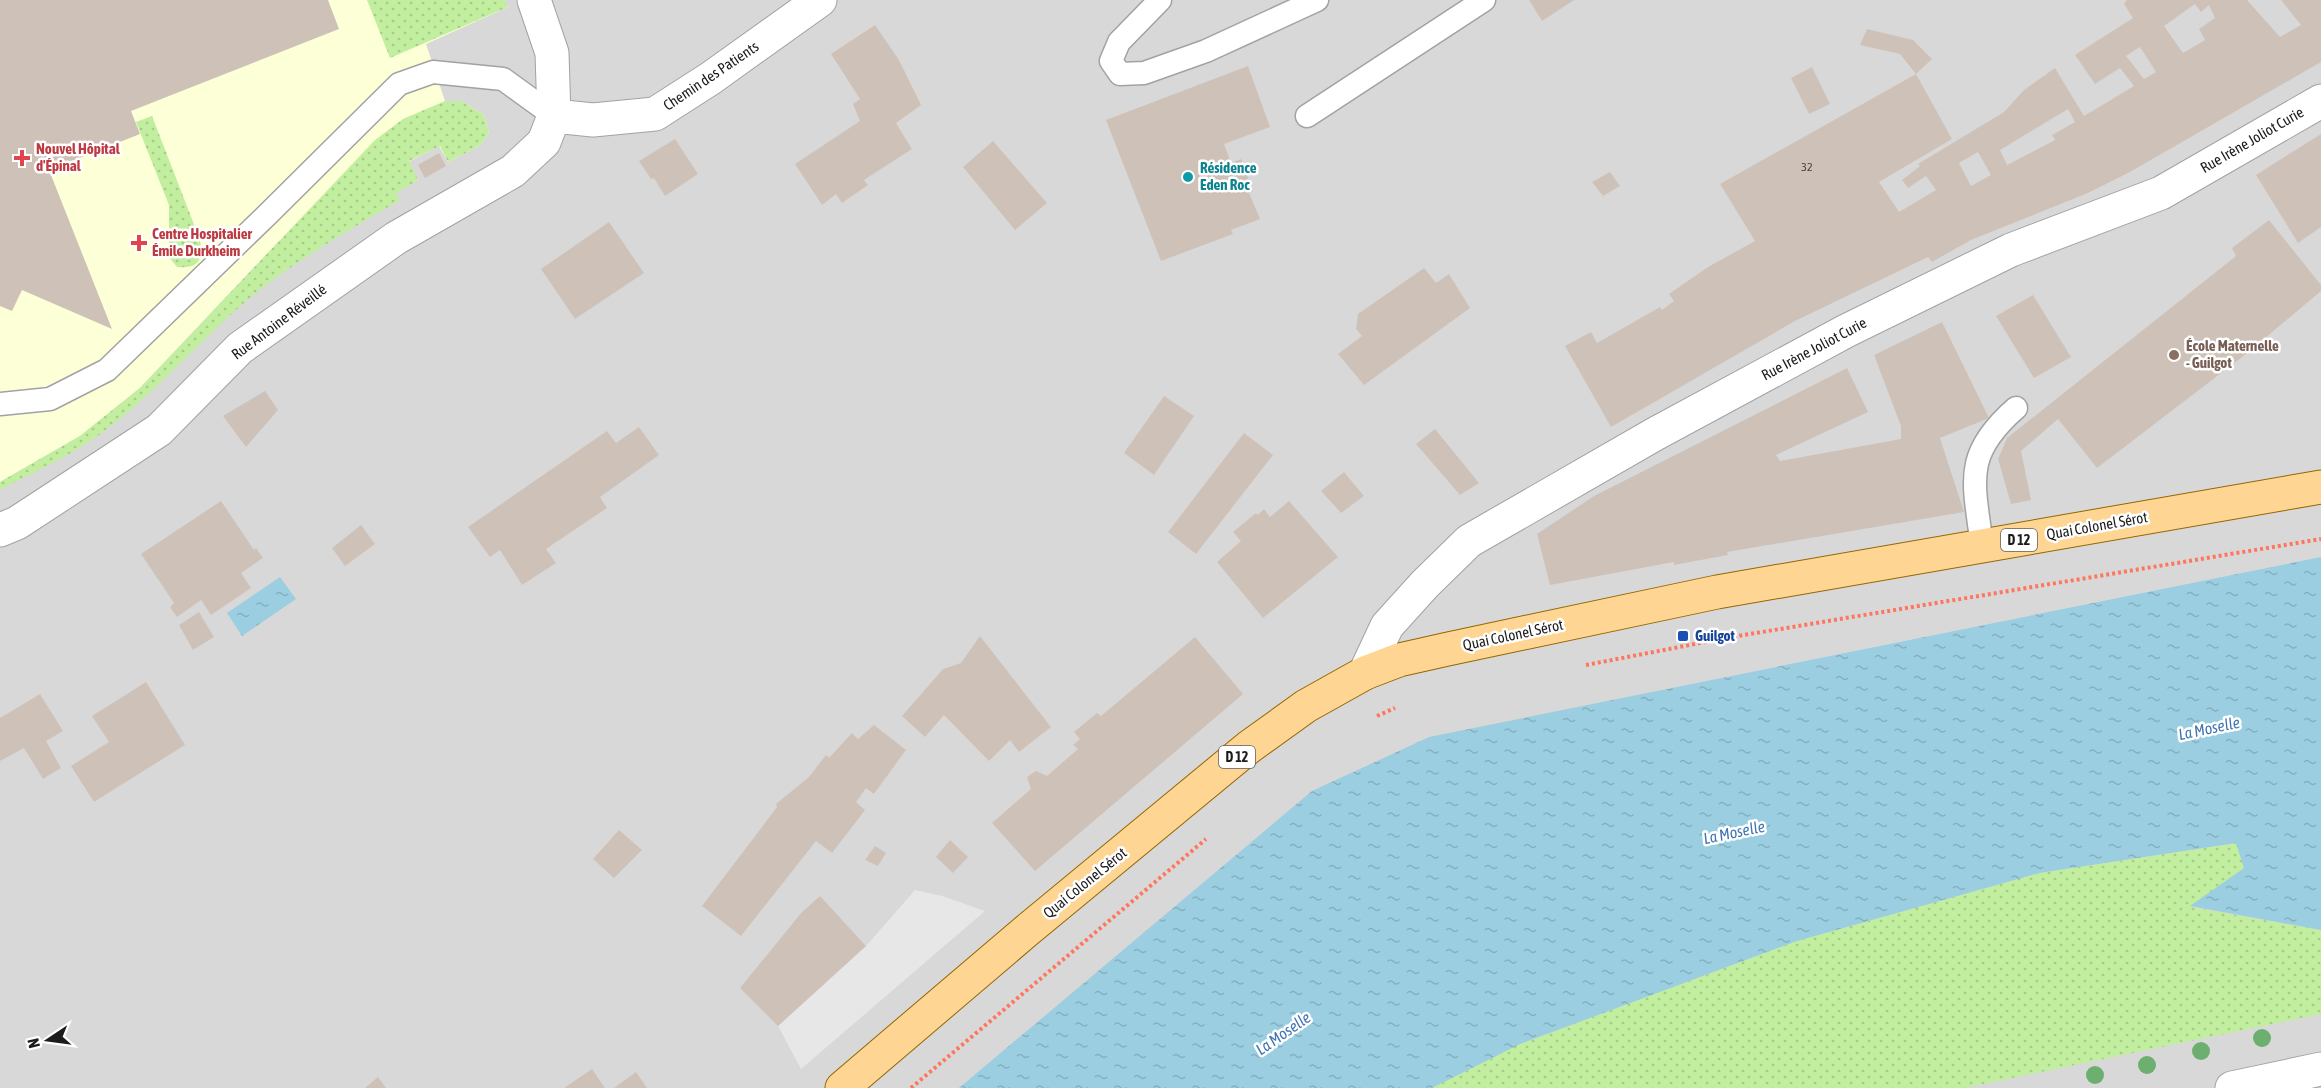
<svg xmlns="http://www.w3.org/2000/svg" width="2321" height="1088" font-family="'Asap Condensed',sans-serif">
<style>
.residential{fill:#d9d8d8}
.education{fill:#fdffd7}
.grass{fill:url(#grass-dots)}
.parking{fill:#e7e7e7}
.water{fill:url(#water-ripples)}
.building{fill:#cec2b8;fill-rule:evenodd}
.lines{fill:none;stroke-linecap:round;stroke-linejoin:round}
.service-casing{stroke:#a2a2a2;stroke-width:25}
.minor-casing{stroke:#a2a2a2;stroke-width:35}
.primary-casing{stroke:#926700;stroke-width:35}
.path{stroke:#ff765f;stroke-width:4;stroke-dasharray:3 3;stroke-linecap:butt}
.service{stroke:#fff;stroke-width:22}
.minor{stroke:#fff;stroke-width:33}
.primary{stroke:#ffd593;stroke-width:33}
.tree{fill:#6caf6e}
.health-dot{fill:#e0444e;stroke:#fff;stroke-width:2}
.culture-dot{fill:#0f9aa8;stroke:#fff;stroke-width:2}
.education-dot{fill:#8d6e63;stroke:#fff;stroke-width:2}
.transit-dot{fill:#1a4fb4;stroke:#fff;stroke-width:2}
.labels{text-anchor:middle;stroke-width:5;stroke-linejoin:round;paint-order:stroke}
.number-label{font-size:12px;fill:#484542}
.shield{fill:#fff;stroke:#5f5f5f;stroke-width:1.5}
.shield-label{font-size:14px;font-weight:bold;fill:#1b1b1b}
.street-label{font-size:15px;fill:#1b1b1b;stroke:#fff}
.health-label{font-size:15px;font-weight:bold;fill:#be3a42;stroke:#fff;text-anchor:start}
.culture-label{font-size:15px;font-weight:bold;fill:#0d838f;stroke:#fff;text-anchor:start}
.education-label{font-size:15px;font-weight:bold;fill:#785e54;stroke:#fff;text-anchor:start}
.transit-label{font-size:15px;font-weight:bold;fill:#164399;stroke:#fff;text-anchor:start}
.water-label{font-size:16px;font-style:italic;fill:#4074b2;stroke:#fff}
</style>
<defs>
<pattern id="grass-dots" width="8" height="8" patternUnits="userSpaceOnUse" patternTransform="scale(1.5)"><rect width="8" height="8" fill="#c2ee9f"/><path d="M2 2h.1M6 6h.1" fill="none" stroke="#a6cc88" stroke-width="1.8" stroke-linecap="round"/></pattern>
<pattern id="water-ripples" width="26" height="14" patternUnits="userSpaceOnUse" patternTransform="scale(1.5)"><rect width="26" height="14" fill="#9acee0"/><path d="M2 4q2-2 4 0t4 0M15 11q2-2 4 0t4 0" fill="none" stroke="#84b0c0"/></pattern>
</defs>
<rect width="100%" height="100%" fill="#eee9df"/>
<path class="residential" d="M 0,0 L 2321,0 L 2321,1088 L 0,1088 Z"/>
<path class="education" d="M 0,0 L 505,0 L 508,7 L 426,44 L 445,101 L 461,101 L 484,115 L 489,133 L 479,146 L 448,162 L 439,146 L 408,162 L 418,180 L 279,241 L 140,388 L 80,436 L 0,482 Z"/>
<path class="grass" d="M 367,0 L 505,0 L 508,7 L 390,58 Z
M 445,101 L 461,101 L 484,115 L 489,133 L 479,146 L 448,162 L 440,146 L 409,161 L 418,180 L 396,193 L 400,200 C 353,228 305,255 262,288 C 206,332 161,389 103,432 C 72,455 34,472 0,490 L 0,482 L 80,436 L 140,388 L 375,140 L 403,119 Z
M 152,116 L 197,232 L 193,234 L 196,242 L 200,241 C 204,261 197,269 177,267 L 169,257 L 169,205 L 136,122 Z
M 2237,843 L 2244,868 L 2191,907 L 2321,930 L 2321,1014 L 1964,1088 L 1432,1088 L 1520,1044 L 1797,941 L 2039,873 Z"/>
<path class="parking" d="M 915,890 L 942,896 L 985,911 L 801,1069 L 778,1026 L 866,946 Z"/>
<path class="water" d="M 2321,557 L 2321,930 L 2190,906 L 2244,868 L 2236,843 L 2039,873 L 1797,941 L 1520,1044 L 1432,1088 L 959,1088 L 1312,791 L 1429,737 Z
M 280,577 L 296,599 L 242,636 L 227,613 Z"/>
<path class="building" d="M 0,0 L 328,0 L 339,29 L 131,111 L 140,134 L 49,170 L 112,329 L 22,290 L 12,311 L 0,306 Z
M 1529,0 L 1574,0 L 1542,21 Z
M 2127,0 L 2247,0 L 2280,37 L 2301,25 L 2281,0 L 2321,0 L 2321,62 L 2130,172 L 2088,193 L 1971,240 L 1932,262 L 1928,257 L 1795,321 L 1611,427 L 1565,346 L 1591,332 L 1597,343 L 1660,307 L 1662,310 L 1674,301 L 1669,294 L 1708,267 L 1755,241 L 1720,184 L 1916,74 L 1900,54 L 1860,45 L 1867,29 L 1913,40 L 1932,59 L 1916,74 L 1952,139 L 1879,182 L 1899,212 L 1936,190 L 1926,176 L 1908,188 L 1902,180 L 1920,166 L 1918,164 L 2004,112 L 2024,90 L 2055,68 L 2084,116 L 2134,86 L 2120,68 L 2095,84 L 2075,55 L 2133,18 L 2124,4 ZM 2195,4 L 2201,12 L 2209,5 L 2215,18 L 2199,29 L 2205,40 L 2183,53 L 2164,26 ZM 2140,47 L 2156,72 L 2144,79 L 2126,56 ZM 2068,109 L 2075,122 L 2052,135 L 2055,140 L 2007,165 L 2000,150 ZM 1978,152 L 1991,175 L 1971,186 L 1959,163 Z
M 875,25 L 899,60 L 921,105 L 896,123 L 912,149 L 864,180 L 868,185 L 842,203 L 836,194 L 822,205 L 795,164 L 860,121 L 853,104 L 860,99 L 831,54 Z
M 1248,66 L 1270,127 L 1224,144 L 1231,163 L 1241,159 L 1253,191 L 1249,193 L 1260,219 L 1231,230 L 1233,234 L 1161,261 L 1106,120 Z
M 1812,67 L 1830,104 L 1809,114 L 1791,78 Z
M 2321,134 L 2321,227 L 2298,243 L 2256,175 Z
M 675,139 L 698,174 L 665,196 L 654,178 L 651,179 L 639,161 Z
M 993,141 L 1047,203 L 1015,230 L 963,167 Z
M 439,153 L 446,166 L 425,178 L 418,165 Z
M 1610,172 L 1620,186 L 1603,196 L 1592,182 Z
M 2269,220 L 2321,285 L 2321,291 L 2246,354 L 2097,468 L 2058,419 L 2021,451 L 2031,500 L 2011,504 L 1998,459 L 2007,438 L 2236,256 L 2232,248 Z
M 609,222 L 644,273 L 575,319 L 541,269 Z
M 1424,268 L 1436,283 L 1449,274 L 1470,308 L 1364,385 L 1338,354 L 1362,336 L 1356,329 L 1358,314 Z
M 2033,295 L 2071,357 L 2034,378 L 1996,316 Z
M 1942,322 L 1989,418 L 1940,438 L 1964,512 L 1727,552 L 1728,555 L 1674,565 L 1674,562 L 1550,585 L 1537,534 L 1594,496 L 1847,368 L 1868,412 L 1776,455 L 1780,461 L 1901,439 L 1901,426 L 1874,355 Z
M 265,391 L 278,410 L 246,447 L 223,416 Z
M 1164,396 L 1194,416 L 1154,475 L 1124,453 Z
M 639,427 L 659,455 L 600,497 L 607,508 L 546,549 L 556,563 L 522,585 L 500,550 L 490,557 L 468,527 L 607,431 L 616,443 Z
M 1435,429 L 1479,483 L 1460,495 L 1416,444 Z
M 1244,433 L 1273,455 L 1196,554 L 1168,532 Z
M 1344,472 L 1364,496 L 1341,513 L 1321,491 Z
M 221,501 L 254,550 L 256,548 L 263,558 L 241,573 L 251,588 L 211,615 L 201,600 L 177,617 L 170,607 L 174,603 L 141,554 Z
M 1289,501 L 1338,557 L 1263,618 L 1217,562 L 1241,541 L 1233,532 L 1256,513 L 1258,515 L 1264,509 L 1270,517 Z
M 361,525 L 375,544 L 345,566 L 332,548 Z
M 199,612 L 214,637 L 193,650 L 179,625 Z
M 980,636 L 1051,727 L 1019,752 L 1010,740 L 989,761 L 944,715 L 925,737 L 902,716 L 943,669 L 961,663 Z
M 1195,637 L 1243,694 L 1035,871 L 992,823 L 1031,789 L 1027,777 L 1036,771 L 1047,776 L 1078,749 L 1073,745 L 1080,739 L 1074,732 L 1097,713 L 1101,716 Z
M 146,682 L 185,745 L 94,802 L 71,766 L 109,742 L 92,716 Z
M 40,694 L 63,731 L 46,741 L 61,768 L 43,779 L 24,748 L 0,761 L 0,718 Z
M 874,725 L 906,750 L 874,794 L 866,788 L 856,802 L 865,810 L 832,853 L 816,841 L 741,936 L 702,906 L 777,807 L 776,804 L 809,777 L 826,755 L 829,758 L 852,733 L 858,739 Z
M 619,830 L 642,850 L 614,878 L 593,859 Z
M 950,840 L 968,857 L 953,873 L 936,857 Z
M 875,846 L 886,853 L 878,866 L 865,860 Z
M 820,896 L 866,946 L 778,1026 L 740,988 L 802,912 Z
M 592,1069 L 605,1088 L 564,1088 Z
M 636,1072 L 647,1088 L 614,1088 Z
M 378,1077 L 386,1088 L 365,1088 Z"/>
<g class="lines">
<defs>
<path id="service" d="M 1160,0 L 1119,42 L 1111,61 L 1120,74 L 1144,73 L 1206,51 L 1317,0
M 1307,116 L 1484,0
M 0,404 L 50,399 L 107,370 L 269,213 L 399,84 L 433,72 L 503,79 L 554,116
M 1982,546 C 1974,482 1962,455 2016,408"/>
<path id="minor" d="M 554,116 L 593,120 L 655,114 L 711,78 L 820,0
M 0,530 L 17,523 L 159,430 L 240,348 L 396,238 L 513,171 L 544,142 L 554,116 L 552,53 L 534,0
M 1365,673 L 1387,626 L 1425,584 L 1469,541 L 1655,434 L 1846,331 L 2011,250 L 2161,193 L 2321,101
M 2232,1088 L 2321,1069"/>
<path id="primary" d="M 842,1088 L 1025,932 L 1249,747 L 1306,706 L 1365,673 L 1399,660 L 1448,649 L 1717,592 L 2321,487"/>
</defs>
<use href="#service" class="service-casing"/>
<use href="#minor" class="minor-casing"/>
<use href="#primary" class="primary-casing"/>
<path class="path" d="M 1586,665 L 1726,638 L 2321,539
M 1377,716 L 1395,708
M 911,1088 L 1206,839"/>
<use href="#service" class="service"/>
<use href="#minor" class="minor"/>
<use href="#primary" class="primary"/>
</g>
<g class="tree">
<circle cx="2262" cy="1038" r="9"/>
<circle cx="2201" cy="1051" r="9"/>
<circle cx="2147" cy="1065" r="9"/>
<circle cx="2095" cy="1075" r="9"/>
</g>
<g class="health-dot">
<path d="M19 149h6v6h6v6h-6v6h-6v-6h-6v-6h6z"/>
<path d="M136 234h6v6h6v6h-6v6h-6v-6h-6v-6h6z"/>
</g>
<circle class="culture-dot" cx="1188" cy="177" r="6"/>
<circle class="education-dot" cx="2174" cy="355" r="6"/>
<rect class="transit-dot" x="1677" y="630" width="12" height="12" rx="3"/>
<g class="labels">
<g class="number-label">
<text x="1807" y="171">32</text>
</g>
<g class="shield">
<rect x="2001" y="529" width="36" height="22" rx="4.5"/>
<rect x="1219" y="746" width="36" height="22" rx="4.5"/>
</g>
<g class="shield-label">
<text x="2019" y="545">D 12</text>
<text x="1237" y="762">D 12</text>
</g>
<g class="street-label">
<text transform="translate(711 76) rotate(-34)" y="5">Chemin des Patients</text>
<text transform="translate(2252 140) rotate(-30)" y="5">Rue Irène Joliot Curie</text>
<text transform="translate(279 322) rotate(-37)" y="5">Rue Antoine Réveillé</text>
<text transform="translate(1814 349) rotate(-28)" y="5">Rue Irène Joliot Curie</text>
<text transform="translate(2097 526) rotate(-10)" y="5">Quai Colonel Sérot</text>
<text transform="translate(1513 635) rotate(-12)" y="5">Quai Colonel Sérot</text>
<text transform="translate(1085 883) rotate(-39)" y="5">Quai Colonel Sérot</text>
</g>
<g class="health-label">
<text x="36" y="154">Nouvel Hôpital<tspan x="36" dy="17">d'Épinal</tspan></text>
<text x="152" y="239">Centre Hospitalier<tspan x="152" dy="17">Émile Durkheim</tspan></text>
</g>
<g class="culture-label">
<text x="1200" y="173">Résidence<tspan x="1200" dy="17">Eden Roc</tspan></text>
</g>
<g class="education-label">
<text x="2186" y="351">École Maternelle<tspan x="2186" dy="17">- Guilgot</tspan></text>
</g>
<g class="transit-label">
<text x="1695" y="641">Guilgot</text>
</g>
<g class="water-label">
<text transform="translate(2209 728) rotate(-12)" y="6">La Moselle</text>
<text transform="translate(1734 832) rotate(-12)" y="6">La Moselle</text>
<text transform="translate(1283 1033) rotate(-35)" y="6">La Moselle</text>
</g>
</g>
<g transform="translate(48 1040) rotate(257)" stroke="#ffffff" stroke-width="4.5" paint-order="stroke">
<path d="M0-4.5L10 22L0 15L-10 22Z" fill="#1b1b1b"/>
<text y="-9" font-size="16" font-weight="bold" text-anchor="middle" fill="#1b1b1b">N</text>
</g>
</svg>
